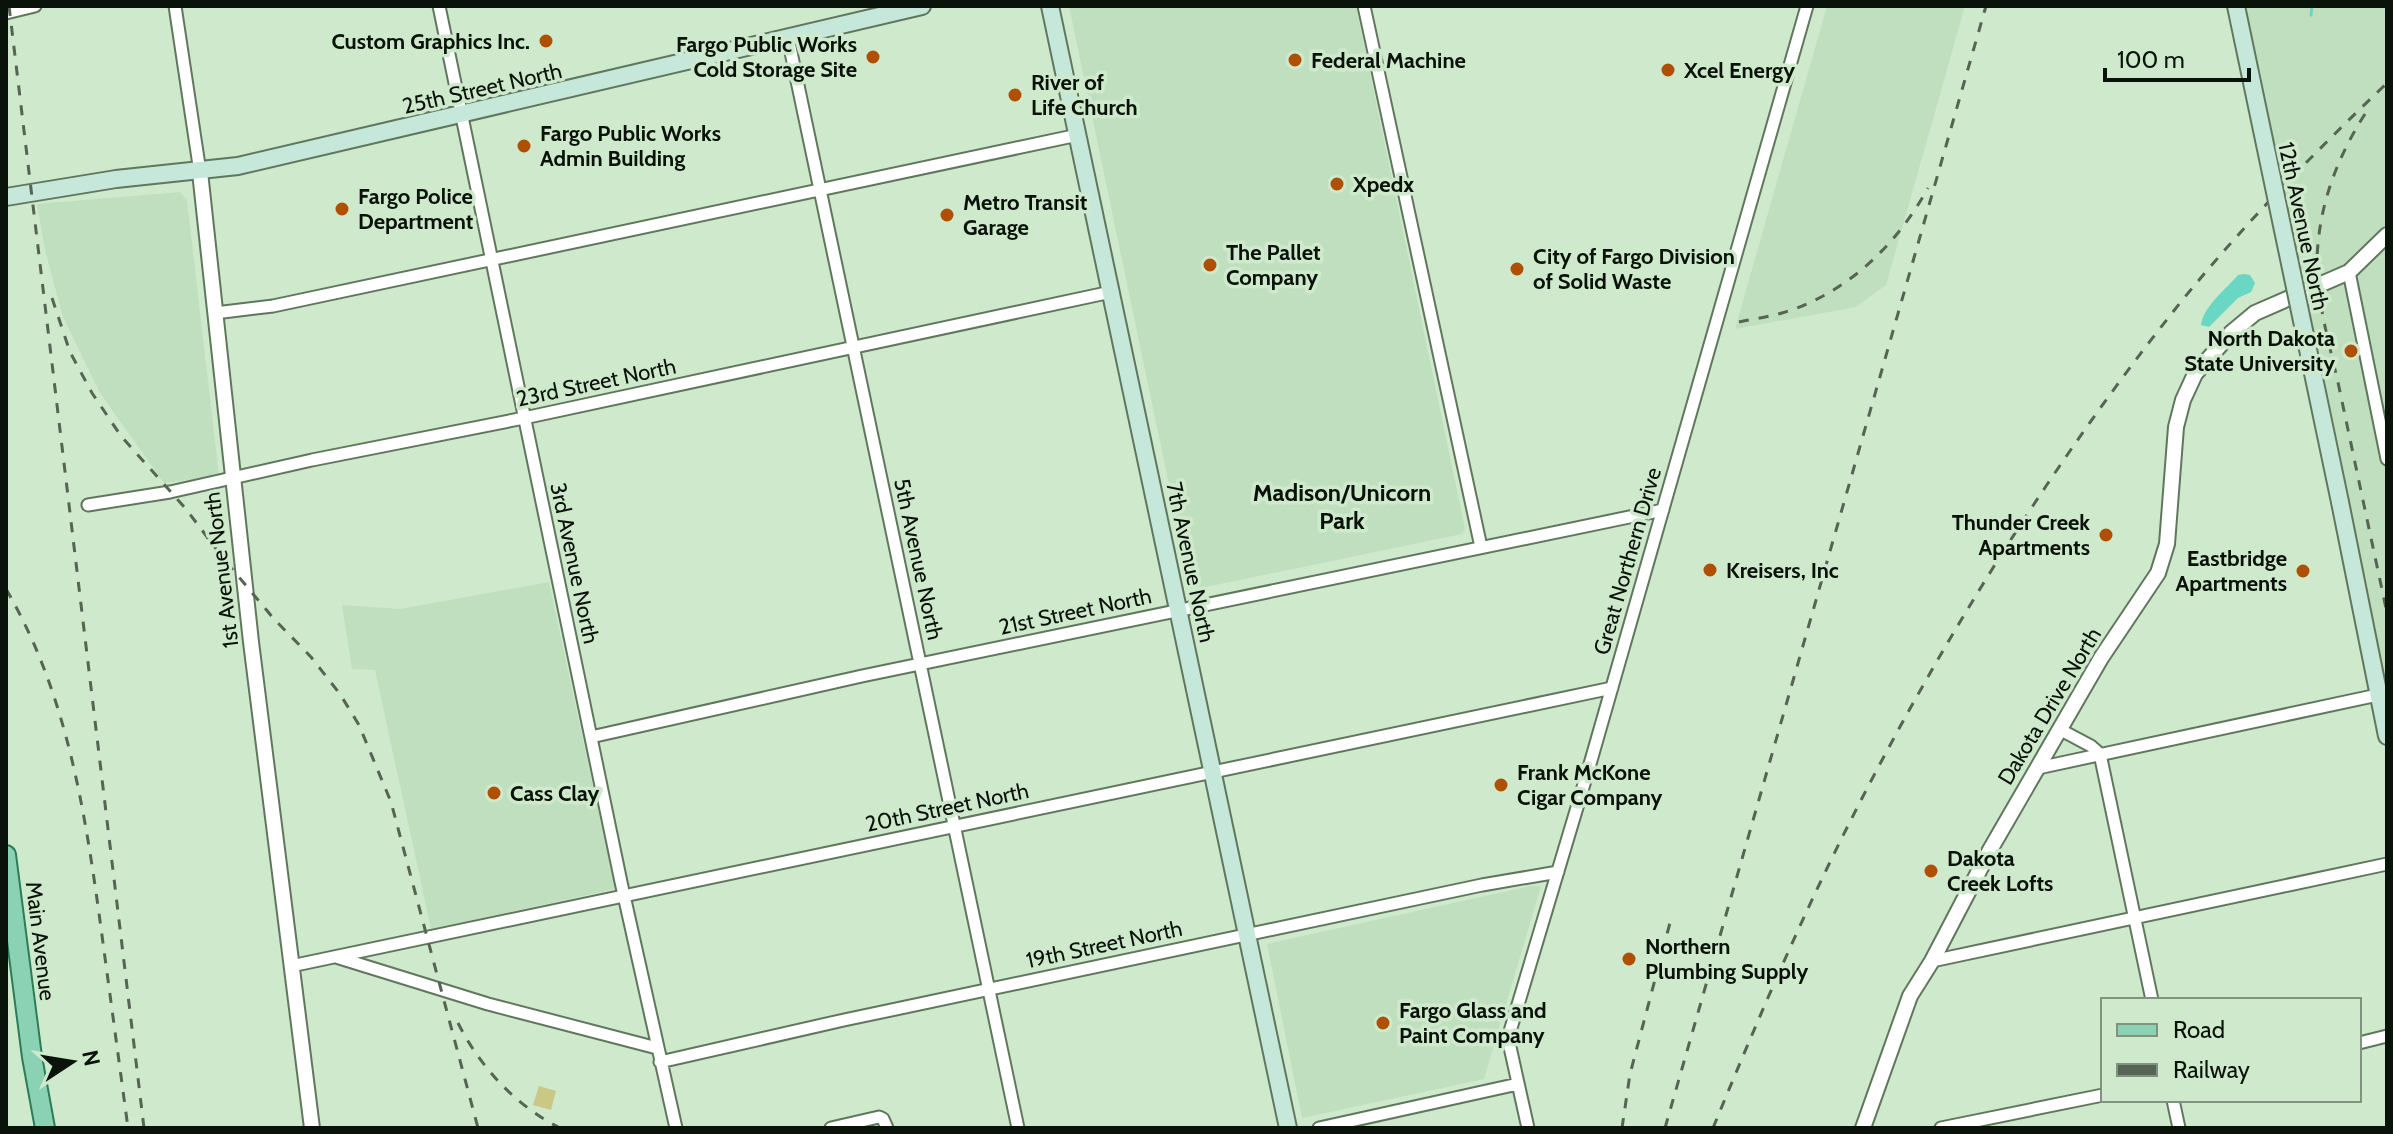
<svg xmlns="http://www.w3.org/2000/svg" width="2393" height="1134" font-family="Cabin,sans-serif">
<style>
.built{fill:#c0dfbe}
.green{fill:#cbc785}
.water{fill:#6ad6c4}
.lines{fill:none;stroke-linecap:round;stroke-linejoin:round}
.stream{stroke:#6ad6c4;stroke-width:3}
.minor-casing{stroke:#60775e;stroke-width:15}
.tertiary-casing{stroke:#60775e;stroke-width:18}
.secondary-casing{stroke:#60775e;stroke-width:20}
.primary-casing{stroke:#2c7c58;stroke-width:22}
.minor{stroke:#fff;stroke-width:11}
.tertiary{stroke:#fff;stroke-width:14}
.secondary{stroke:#c5e8da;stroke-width:16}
.primary{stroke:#8bd2b5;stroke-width:18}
.rail{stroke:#556453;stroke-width:3;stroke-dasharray:10 10;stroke-linecap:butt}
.secondary-bridge-casing{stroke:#60775e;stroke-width:20;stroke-linecap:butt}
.secondary-bridge{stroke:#c5e8da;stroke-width:16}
.poi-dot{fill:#ae4f01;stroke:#cfe9cd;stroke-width:3}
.labels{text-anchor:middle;stroke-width:7;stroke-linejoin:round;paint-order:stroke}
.poi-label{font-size:22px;font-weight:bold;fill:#0a1309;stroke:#cfe9cd;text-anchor:start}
.street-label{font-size:22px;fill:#0a1309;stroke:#cfe9cd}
.neighbourhood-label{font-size:24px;font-weight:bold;fill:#0a1309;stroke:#cfe9cd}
</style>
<rect width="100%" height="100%" fill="#cfe9cd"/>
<path class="built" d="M 1069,6 L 1356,6 L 1465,529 L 1462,534 L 1191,590 Z
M 1827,6 L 1965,6 L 1886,285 L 1856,307 L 1735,329 Z
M 2243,6 L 2387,6 L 2387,695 Z
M 180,192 L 187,200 L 219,476 L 164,483 L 100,393 L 63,317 L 45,250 L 37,204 Z
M 549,582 L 615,889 L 431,929 L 375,670 L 352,669 L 342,605 L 400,609 Z
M 1530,886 L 1541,886 L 1484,1079 L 1302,1118 L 1267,944 Z"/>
<path class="green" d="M 539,1086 L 556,1091 L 551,1110 L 533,1105 Z"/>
<path class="water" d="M 2244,274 L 2250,275 L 2255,283 L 2251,292 L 2238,298 L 2209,327 L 2201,325 C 2203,307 2226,289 2238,275 Z"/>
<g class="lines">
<path class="stream" d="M 2311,15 L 2312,6"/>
<defs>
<path id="minor" d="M 175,6 L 200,172
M 439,6 L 621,882 L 676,1128
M 1364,6 L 1481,547
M 6,13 L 35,6
M 788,38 L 1018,1128
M 2349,272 L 2387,459
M 215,313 L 273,306 L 1078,135
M 88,505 L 170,492 L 312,460 L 524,418 L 1111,292
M 2059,729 L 2091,746 L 2100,754 L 2152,1000
M 591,737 L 862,676 L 1663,510
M 2038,768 L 2387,693
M 336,957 L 488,1004 L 657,1048
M 1932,961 L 2387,864
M 291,966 L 1612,688
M 2359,1043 L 2387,1036
M 660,1062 L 844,1020 L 1482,885 L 1558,872
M 2173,1100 L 2179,1128
M 831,1128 L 879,1117 L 883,1119 L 887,1128
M 1319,1128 L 1518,1084
M 1528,1128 L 1508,1038 L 1590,764 L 1807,6
M 1941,1128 L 2103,1095"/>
<path id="tertiary" d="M 200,172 L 251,642 L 312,1128
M 1863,1128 L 1910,996 L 1932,961 L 1990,850 L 2101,658 L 2158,573 L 2167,544 L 2176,427 L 2183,400 L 2195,374 L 2231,333 L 2255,313 L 2349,272 L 2387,235"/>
<path id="secondary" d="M 1050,6 L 1288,1128
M 6,197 L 116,179 L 238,166 L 922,6
M 2340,502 L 2387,736"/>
<path id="primary" d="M 6,855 L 32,1057 L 45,1128"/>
</defs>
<use href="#minor" class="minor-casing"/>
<use href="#tertiary" class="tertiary-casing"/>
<use href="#secondary" class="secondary-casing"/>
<use href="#primary" class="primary-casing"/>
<use href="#minor" class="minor"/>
<use href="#tertiary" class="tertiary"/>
<use href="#secondary" class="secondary"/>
<use href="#primary" class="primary"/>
<path class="rail" d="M 9,6 L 144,1128
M 2365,114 C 2340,153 2322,197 2318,244 C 2313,291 2329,341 2339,387 C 2355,463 2371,538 2387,613
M 52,298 L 70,352 L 92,393 L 121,436 L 186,509 L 223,558 L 274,619 L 311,657 L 340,694 L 359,725 L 391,802 L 478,1128
M 1739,322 C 1753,319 1768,317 1782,313 C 1846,294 1896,246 1928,188
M 6,589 C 67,693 85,811 101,928 C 110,995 119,1061 128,1128
M 458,1023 C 480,1067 516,1106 560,1128
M 1622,1128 L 1630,1074 L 1671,919
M 1665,1128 L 1986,6
M 1713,1128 C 1758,1019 1804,911 1858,806 C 1950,627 2058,455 2184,298 C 2247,221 2316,151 2387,83"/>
<defs>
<path id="secondary-bridge" d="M 2236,6 L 2340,502"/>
</defs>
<use href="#secondary-bridge" class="secondary-bridge-casing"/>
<use href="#secondary-bridge" class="secondary-bridge"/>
</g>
<g class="poi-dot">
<circle cx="546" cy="41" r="8"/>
<circle cx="873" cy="57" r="8"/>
<circle cx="1295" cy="60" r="8"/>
<circle cx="1668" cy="70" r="8"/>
<circle cx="1015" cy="95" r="8"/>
<circle cx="524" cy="146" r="8"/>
<circle cx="1337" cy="184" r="8"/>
<circle cx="342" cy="209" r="8"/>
<circle cx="947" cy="215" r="8"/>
<circle cx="1210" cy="265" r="8"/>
<circle cx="1517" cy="269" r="8"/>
<circle cx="2351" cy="351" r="8"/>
<circle cx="2106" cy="535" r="8"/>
<circle cx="1710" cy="570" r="8"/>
<circle cx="2303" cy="571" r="8"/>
<circle cx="1501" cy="785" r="8"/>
<circle cx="494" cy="793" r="8"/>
<circle cx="1931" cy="871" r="8"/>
<circle cx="1629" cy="959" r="8"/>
<circle cx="1383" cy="1023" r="8"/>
</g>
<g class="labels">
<g class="poi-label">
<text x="530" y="49" text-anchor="end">Custom Graphics Inc.</text>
<text x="857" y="52" text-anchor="end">Fargo Public Works<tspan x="857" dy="25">Cold Storage Site</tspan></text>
<text x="1311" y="68">Federal Machine</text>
<text x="1684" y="78">Xcel Energy</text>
<text x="1031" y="90">River of<tspan x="1031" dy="25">Life Church</tspan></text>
<text x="540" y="141">Fargo Public Works<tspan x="540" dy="25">Admin Building</tspan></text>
<text x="1353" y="192">Xpedx</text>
<text x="358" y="204">Fargo Police<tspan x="358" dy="25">Department</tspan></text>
<text x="963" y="210">Metro Transit<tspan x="963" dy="25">Garage</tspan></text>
<text x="1226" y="260">The Pallet<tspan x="1226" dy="25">Company</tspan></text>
<text x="1533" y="264">City of Fargo Division<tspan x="1533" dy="25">of Solid Waste</tspan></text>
<text x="2335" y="346" text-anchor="end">North Dakota<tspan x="2335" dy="25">State University</tspan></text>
<text x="2090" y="530" text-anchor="end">Thunder Creek<tspan x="2090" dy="25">Apartments</tspan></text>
<text x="2287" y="566" text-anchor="end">Eastbridge<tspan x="2287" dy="25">Apartments</tspan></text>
<text x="1726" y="578">Kreisers, Inc</text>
<text x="1517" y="780">Frank McKone<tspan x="1517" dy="25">Cigar Company</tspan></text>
<text x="510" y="801">Cass Clay</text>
<text x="1947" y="866">Dakota<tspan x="1947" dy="25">Creek Lofts</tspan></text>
<text x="1645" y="954">Northern<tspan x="1645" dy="25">Plumbing Supply</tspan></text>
<text x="1399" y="1018">Fargo Glass and<tspan x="1399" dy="25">Paint Company</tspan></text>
</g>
<g class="street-label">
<text transform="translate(482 88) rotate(-13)" y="8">25th Street North</text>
<text transform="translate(2304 226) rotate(78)" y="8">12th Avenue North</text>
<text transform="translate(596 382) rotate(-12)" y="8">23rd Street North</text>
<text transform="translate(919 559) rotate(78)" y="8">5th Avenue North</text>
<text transform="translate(1627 561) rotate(-74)" y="8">Great Northern Drive</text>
<text transform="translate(1191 562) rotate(78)" y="8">7th Avenue North</text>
<text transform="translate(575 563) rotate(78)" y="8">3rd Avenue North</text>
<text transform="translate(221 570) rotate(-97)" y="8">1st Avenue North</text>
<text transform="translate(1075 611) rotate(-12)" y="8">21st Street North</text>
<text transform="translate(2049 706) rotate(-59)" y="8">Dakota Drive North</text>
<text transform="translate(947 807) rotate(-12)" y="8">20th Street North</text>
<text transform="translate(41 941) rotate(83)" y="8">Main Avenue</text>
<text transform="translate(1104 944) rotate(-12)" y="8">19th Street North</text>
</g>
<g class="neighbourhood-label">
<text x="1342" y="501">Madison/Unicorn<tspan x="1342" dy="28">Park</tspan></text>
</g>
</g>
<rect width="2393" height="1134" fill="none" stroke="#0a1309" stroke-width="16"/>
<rect x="2101" y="998" width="260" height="104" fill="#cfe9cd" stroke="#80937f" stroke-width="2"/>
<rect x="2117" y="1024" width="40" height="12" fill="#8bd2b5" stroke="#80937f" stroke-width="2"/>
<text x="2173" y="1038" font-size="24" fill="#0a1309">Road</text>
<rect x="2117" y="1064" width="40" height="12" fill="#556453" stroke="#80937f" stroke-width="2"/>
<text x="2173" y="1078" font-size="24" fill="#0a1309">Railway</text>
<g transform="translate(72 1062) rotate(78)" stroke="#cfe9cd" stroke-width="6" paint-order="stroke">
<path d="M0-6L14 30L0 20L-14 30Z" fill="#0a1309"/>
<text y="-12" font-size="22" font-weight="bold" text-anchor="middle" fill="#0a1309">N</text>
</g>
<path d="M2105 68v12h144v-12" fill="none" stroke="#0a1309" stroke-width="4"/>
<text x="2117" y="68" font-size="24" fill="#0a1309" stroke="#cfe9cd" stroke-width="6" paint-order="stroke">100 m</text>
</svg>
